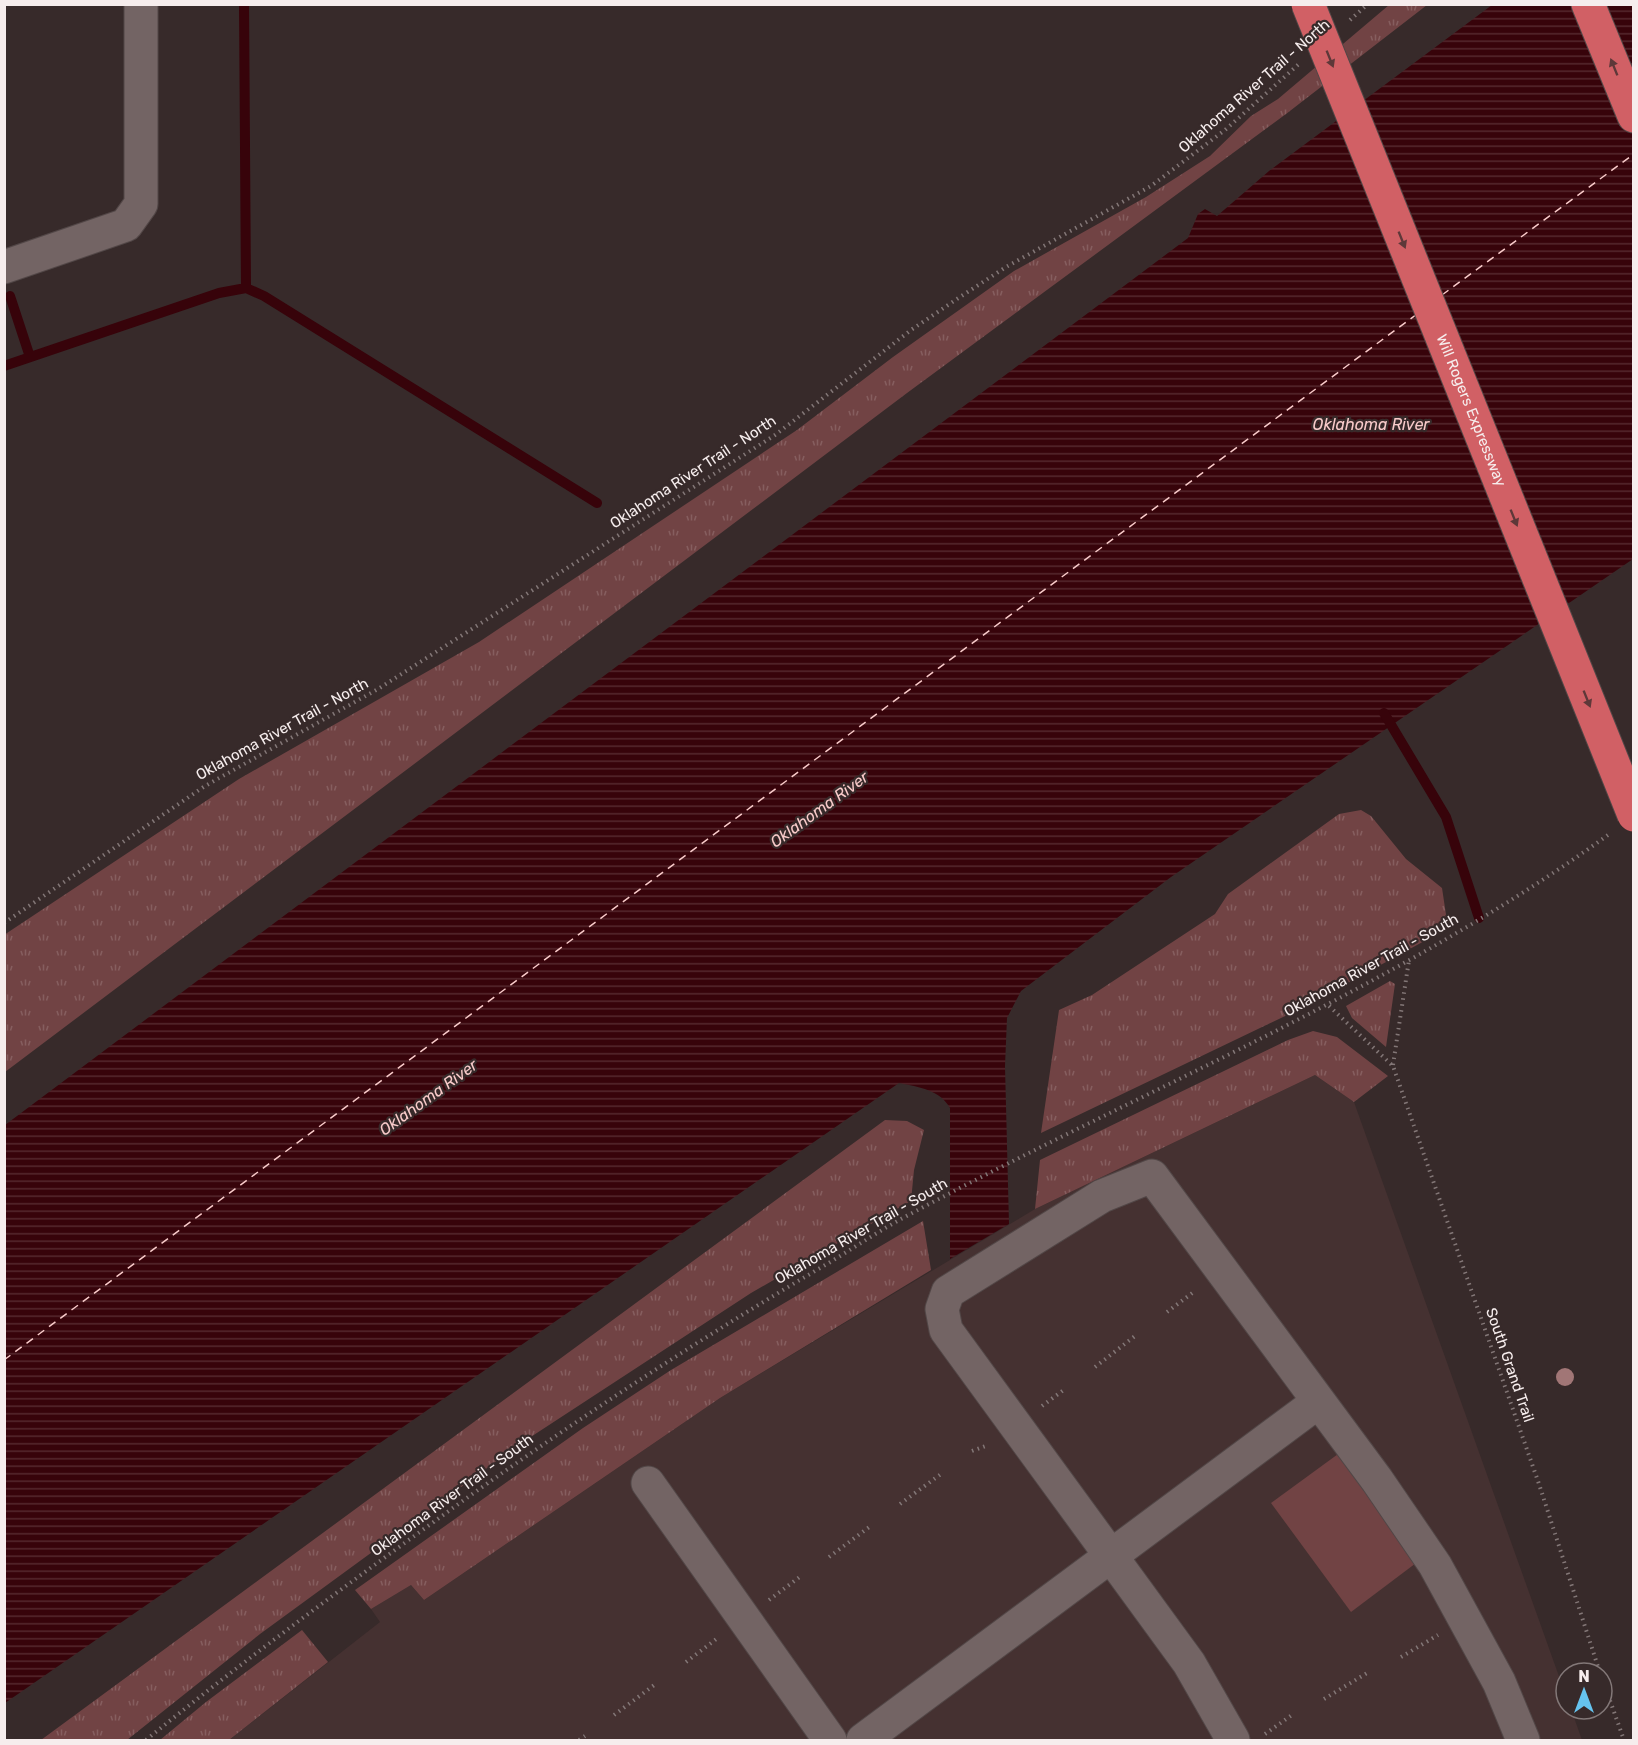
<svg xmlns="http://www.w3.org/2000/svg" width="1638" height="1745" font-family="Rubik,sans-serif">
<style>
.built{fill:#453131}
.grass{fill:url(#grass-tufts)}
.garden{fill:#714344}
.water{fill:url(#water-rules)}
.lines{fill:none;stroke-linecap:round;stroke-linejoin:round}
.stream{stroke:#37030a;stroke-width:10}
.ferry{stroke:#f9cbca;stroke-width:1.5;stroke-dasharray:8 6;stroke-linecap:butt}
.minor-casing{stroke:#524747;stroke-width:35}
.highway-casing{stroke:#524747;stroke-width:35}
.path{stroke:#837777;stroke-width:4;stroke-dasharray:1.5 4.5;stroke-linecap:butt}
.minor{stroke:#736464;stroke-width:33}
.highway{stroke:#d16065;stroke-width:33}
.highway-bridge-casing{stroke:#524747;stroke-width:35;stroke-linecap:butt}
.highway-bridge{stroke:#d16065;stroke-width:33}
.tree{fill:#a17676}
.oneway{fill:#5e3839}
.labels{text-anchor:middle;stroke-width:4.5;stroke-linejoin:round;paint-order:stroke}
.street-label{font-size:15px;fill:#f6eded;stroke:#372a2a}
.water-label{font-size:16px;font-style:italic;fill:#f9cbca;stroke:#372a2a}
</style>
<defs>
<pattern id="grass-tufts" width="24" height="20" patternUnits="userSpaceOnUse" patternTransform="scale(1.5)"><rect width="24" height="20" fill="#714344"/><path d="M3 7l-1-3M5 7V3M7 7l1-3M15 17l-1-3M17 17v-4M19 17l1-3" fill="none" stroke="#865e5f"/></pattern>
<pattern id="water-rules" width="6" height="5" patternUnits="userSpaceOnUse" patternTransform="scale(1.5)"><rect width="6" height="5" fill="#37030a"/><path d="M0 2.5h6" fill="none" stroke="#55282e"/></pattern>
</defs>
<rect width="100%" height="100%" fill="#372a2a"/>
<path class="built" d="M 1315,1075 L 1354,1102 L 1566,1696 L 1566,1709 L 1571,1709 L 1582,1740 L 229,1740 L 380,1622 L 371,1609 L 411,1585 L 424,1600 L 720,1398 L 1035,1209 Z"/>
<path class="grass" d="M 1389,5 L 1427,5 L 1286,114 L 907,393 L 5,1072 L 4,935 L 7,933 L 239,779 L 479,642 L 797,430 L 893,357 L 1014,271 L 1146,197 L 1210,156 L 1251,116 L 1278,99 Z
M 1361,810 L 1371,816 L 1406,859 L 1442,888 L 1448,928 L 1304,1007 L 1041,1133 L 1059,1010 L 1092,995 L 1215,914 L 1228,894 L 1339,814 Z
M 1390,981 L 1395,984 L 1386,1047 L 1352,1018 L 1346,1006 Z
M 1313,1031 L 1337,1037 L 1388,1076 L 1354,1102 L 1315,1075 L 1035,1209 L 1040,1160 L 1288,1040 Z
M 885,1120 L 907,1121 L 924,1130 L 914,1170 L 911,1201 L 751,1293 L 520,1444 L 260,1634 L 127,1740 L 41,1740 Z
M 923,1221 L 931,1270 L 720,1398 L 424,1600 L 411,1585 L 371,1609 L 355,1590 L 583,1428 L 671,1370 Z
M 302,1630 L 328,1662 L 229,1740 L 160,1740 L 206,1702 Z"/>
<path class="garden" d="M 1360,1438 L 1440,1545 L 1351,1612 L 1271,1503 Z"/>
<path class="water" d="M 1492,5 L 1633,5 L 1633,559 L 1171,877 L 1021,991 L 1007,1018 L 1005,1066 L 1009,1224 L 950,1259 L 950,1108 C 940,1090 919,1087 899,1083 L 5,1703 L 5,1125 L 1188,238 L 1198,214 L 1205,209 L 1217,216 L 1269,171 Z"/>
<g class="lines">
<path class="stream" d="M 244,4 L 246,288
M 10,296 L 30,357
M 4,366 L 219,293 L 246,288 L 264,296 L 597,503
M 1384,713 L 1446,817 L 1479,918"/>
<path class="ferry" d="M 1442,295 L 1634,154
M 4,1360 L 1417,314"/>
<defs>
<path id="minor" d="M 4,267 L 126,225 L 141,204 L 141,4
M 648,1483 L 830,1740
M 863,1740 L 1318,1402
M 1233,1740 L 1189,1663 L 946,1330 L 942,1309 L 948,1292 L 1102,1196 L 1152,1176 L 1377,1480 L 1435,1565 L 1499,1682 L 1523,1740"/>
<path id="highway" d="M 1588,4 L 1634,116"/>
</defs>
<use href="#minor" class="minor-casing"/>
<use href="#highway" class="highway-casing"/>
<path class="path" d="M 1350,20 L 1368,4
M 4,923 L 205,786 L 378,689 L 775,435 L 911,330 L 960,297 L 1006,267 L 1151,186 L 1225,130 L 1299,64
M 1329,1006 L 1393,1066 L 1539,1484 L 1600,1673
M 1393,1065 L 1409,960
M 1167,1312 L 1195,1291
M 1095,1367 L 1135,1336
M 1042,1406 L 1065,1389
M 972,1451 L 988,1445
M 900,1504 L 941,1474
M 829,1557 L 872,1525
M 769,1600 L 801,1576
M 1401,1657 L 1438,1635
M 686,1662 L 719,1637
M 1602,1678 L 1624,1740
M 1324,1699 L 1367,1673
M 614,1715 L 657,1683
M 1265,1734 L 1292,1715
M 146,1740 C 249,1656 356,1578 464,1500 C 582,1416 702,1337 827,1264 C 852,1249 876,1233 901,1219 C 1137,1092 1390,992 1608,835
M 579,1740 L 585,1736"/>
<use href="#minor" class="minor"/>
<use href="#highway" class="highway"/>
<defs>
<g id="highway-bridge">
<path id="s1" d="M 1308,4 L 1634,815"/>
</g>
</defs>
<use href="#highway-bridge" class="highway-bridge-casing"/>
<use href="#highway-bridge" class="highway-bridge"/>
</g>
<circle class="tree" cx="1565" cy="1377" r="9"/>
<defs><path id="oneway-solid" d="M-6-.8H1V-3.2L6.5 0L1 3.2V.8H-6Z" transform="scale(1.5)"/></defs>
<g class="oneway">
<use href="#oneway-solid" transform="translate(1330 59) rotate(68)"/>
<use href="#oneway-solid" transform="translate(1614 67) rotate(-112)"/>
<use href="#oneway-solid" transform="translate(1402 240) rotate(68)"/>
<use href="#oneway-solid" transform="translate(1514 518) rotate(68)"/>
<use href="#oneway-solid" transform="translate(1587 699) rotate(68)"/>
</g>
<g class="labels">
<g class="street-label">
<text transform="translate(1254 86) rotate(-41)" y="5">Oklahoma River Trail - North</text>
<text dy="5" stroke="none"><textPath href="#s1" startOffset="438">Will Rogers Expressway</textPath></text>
<text transform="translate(693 472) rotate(-33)" y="5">Oklahoma River Trail - North</text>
<text transform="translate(282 729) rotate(-29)" y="5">Oklahoma River Trail - North</text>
<text transform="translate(1371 965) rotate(-29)" y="5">Oklahoma River Trail - South</text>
<text transform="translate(861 1231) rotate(-30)" y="5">Oklahoma River Trail - South</text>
<text transform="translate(1510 1365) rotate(71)" y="5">South Grand Trail</text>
<text transform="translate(452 1495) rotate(-36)" y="5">Oklahoma River Trail - South</text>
</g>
<g class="water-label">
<text x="1371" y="430">Oklahoma River</text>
<text transform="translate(819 809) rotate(-36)" y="6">Oklahoma River</text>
<text transform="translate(428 1097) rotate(-36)" y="6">Oklahoma River</text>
</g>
</g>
<rect width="1638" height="1745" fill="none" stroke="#f6eded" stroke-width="12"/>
<g transform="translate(1584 1691)"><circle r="28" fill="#372a2a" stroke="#837878" stroke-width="1.5"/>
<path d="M0-4.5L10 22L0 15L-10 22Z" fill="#66c4ef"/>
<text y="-9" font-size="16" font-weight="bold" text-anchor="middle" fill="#f6eded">N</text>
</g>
</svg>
